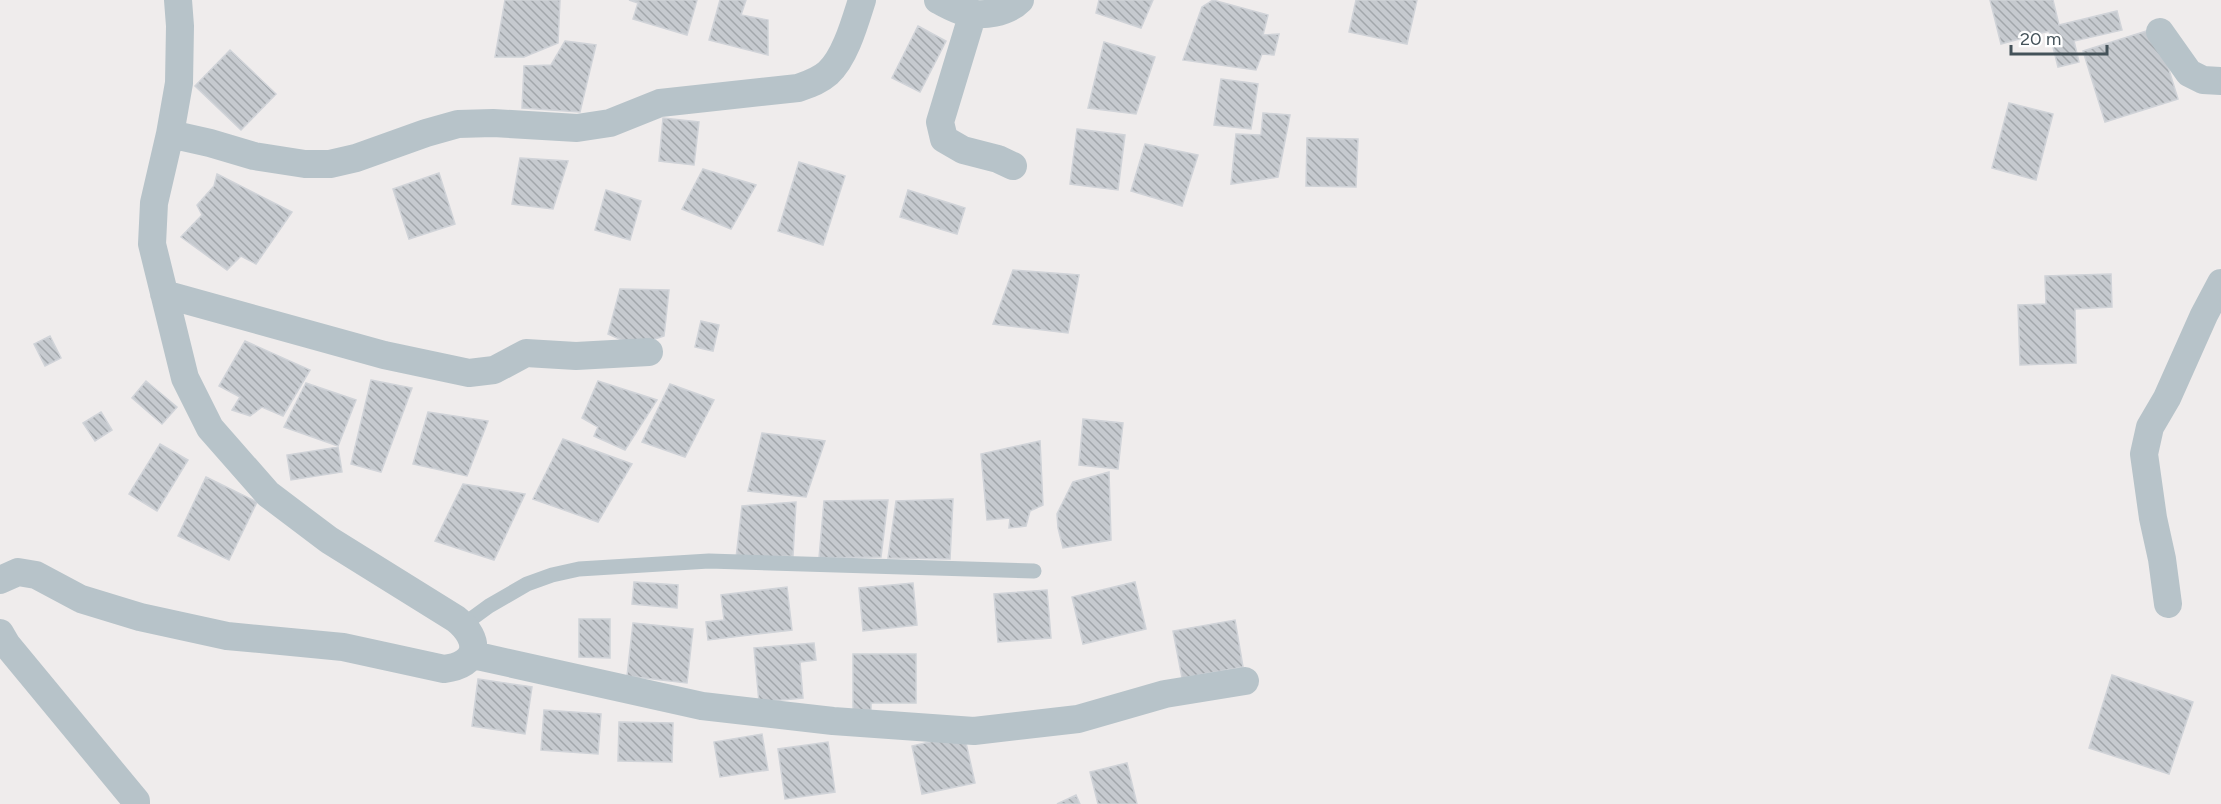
<svg xmlns="http://www.w3.org/2000/svg" width="2221" height="804" font-family="Figtree,sans-serif">
<style>
.building{fill:url(#building-back-hatch);stroke:#d0d3d8;stroke-width:1.5}
.lines{fill:none;stroke-linecap:round;stroke-linejoin:round}
.service{stroke:#b7c3c9;stroke-width:15}
.minor{stroke:#b7c3c9;stroke-width:28}
</style>
<defs>
<pattern id="building-back-hatch" width="6" height="6" patternUnits="userSpaceOnUse" patternTransform="scale(1.5)"><rect width="6" height="6" fill="#c6cacf"/><path d="M-1 5l2 2M0 0l6 6M5-1l2 2" fill="none" stroke="#a2a7ab"/></pattern>
</defs>
<rect width="100%" height="100%" fill="#efecec"/>
<path class="building" d="M 505,0 L 560,0 L 558,43 L 524,57 L 495,57 Z
M 629,0 L 697,0 L 687,35 L 633,19 L 638,3 Z
M 720,0 L 746,0 L 741,15 L 768,20 L 768,55 L 709,40 Z
M 1099,0 L 1153,0 L 1141,28 L 1096,13 Z
M 1213,0 L 1268,15 L 1263,35 L 1279,34 L 1274,55 L 1262,54 L 1256,70 L 1183,60 L 1202,7 Z
M 1356,0 L 1417,0 L 1407,44 L 1349,32 Z
M 1990,0 L 2053,0 L 2059,25 L 2117,11 L 2122,30 L 2074,41 L 2079,62 L 2058,67 L 2049,31 L 2001,44 Z
M 918,26 L 946,41 L 920,92 L 892,78 Z
M 2156,28 L 2178,99 L 2105,122 L 2083,51 Z
M 565,41 L 596,45 L 580,112 L 522,108 L 524,66 L 551,65 Z
M 1104,42 L 1155,57 L 1136,114 L 1088,108 Z
M 230,50 L 276,94 L 241,130 L 195,86 Z
M 1221,79 L 1258,84 L 1251,129 L 1214,125 Z
M 2009,103 L 2053,114 L 2036,180 L 1992,168 Z
M 1263,113 L 1290,115 L 1278,177 L 1231,184 L 1236,134 L 1261,135 Z
M 663,118 L 699,122 L 694,165 L 659,161 Z
M 1077,129 L 1125,135 L 1118,190 L 1070,184 Z
M 1307,138 L 1358,139 L 1356,187 L 1306,186 Z
M 1145,144 L 1198,155 L 1182,206 L 1131,191 Z
M 520,158 L 568,161 L 553,209 L 512,204 Z
M 799,162 L 845,176 L 823,245 L 778,231 Z
M 703,169 L 756,185 L 731,229 L 682,209 Z
M 439,173 L 455,224 L 409,239 L 393,189 Z
M 217,174 L 292,212 L 256,264 L 241,256 L 227,270 L 181,237 L 202,215 L 197,205 L 214,186 Z
M 606,190 L 641,201 L 630,240 L 595,230 Z
M 908,190 L 965,208 L 957,234 L 900,217 Z
M 1013,270 L 1079,275 L 1068,333 L 993,324 Z
M 2111,274 L 2112,307 L 2075,309 L 2076,363 L 2020,365 L 2018,305 L 2046,304 L 2045,276 Z
M 620,289 L 669,290 L 664,336 L 655,339 L 650,346 L 624,341 L 608,334 Z
M 701,321 L 719,325 L 713,351 L 695,347 Z
M 50,336 L 61,358 L 45,366 L 34,344 Z
M 245,341 L 310,370 L 283,416 L 262,407 L 250,416 L 232,410 L 240,397 L 219,386 Z
M 371,380 L 412,388 L 381,472 L 351,464 Z
M 146,381 L 177,407 L 162,424 L 132,398 Z
M 598,381 L 657,400 L 625,450 L 594,436 L 598,427 L 582,418 Z
M 306,383 L 356,400 L 338,446 L 284,427 Z
M 670,384 L 714,400 L 685,457 L 642,442 Z
M 101,412 L 112,430 L 95,441 L 83,423 Z
M 428,412 L 488,421 L 467,476 L 413,464 Z
M 1083,419 L 1123,423 L 1118,469 L 1079,465 Z
M 762,433 L 825,441 L 806,497 L 748,491 Z
M 563,439 L 632,464 L 598,522 L 533,499 Z
M 1040,441 L 1043,505 L 1030,511 L 1026,526 L 1009,528 L 1010,518 L 987,520 L 981,454 Z
M 160,444 L 188,460 L 157,511 L 129,494 Z
M 338,447 L 342,472 L 291,480 L 287,455 Z
M 1109,472 L 1111,540 L 1063,548 L 1058,528 L 1057,514 L 1073,482 Z
M 206,477 L 257,502 L 229,560 L 178,536 Z
M 463,484 L 525,494 L 494,560 L 435,541 Z
M 953,499 L 950,559 L 888,558 L 896,501 Z
M 888,500 L 881,557 L 819,558 L 824,501 Z
M 796,502 L 793,556 L 736,558 L 742,506 Z
M 634,582 L 678,585 L 677,608 L 632,604 Z
M 1135,582 L 1146,629 L 1083,644 L 1072,597 Z
M 913,583 L 917,625 L 863,631 L 859,588 Z
M 787,587 L 792,630 L 708,640 L 706,622 L 724,620 L 721,595 Z
M 1047,590 L 1051,638 L 998,642 L 994,594 Z
M 579,619 L 610,619 L 610,658 L 579,657 Z
M 1235,620 L 1243,667 L 1182,678 L 1173,631 Z
M 633,623 L 693,629 L 687,683 L 627,676 Z
M 814,643 L 816,660 L 800,662 L 803,698 L 759,702 L 754,648 Z
M 853,654 L 916,654 L 916,703 L 871,703 L 871,718 L 853,717 Z
M 2112,675 L 2193,702 L 2169,774 L 2089,748 Z
M 478,679 L 532,687 L 525,734 L 472,726 Z
M 544,710 L 601,714 L 598,754 L 541,750 Z
M 619,722 L 673,723 L 672,762 L 618,761 Z
M 762,734 L 768,770 L 720,777 L 714,742 Z
M 964,734 L 975,783 L 922,794 L 912,746 Z
M 828,742 L 835,792 L 785,799 L 778,749 Z
M 1127,763 L 1137,804 L 1098,804 L 1090,772 Z
M 1076,795 L 1080,804 L 1057,804 Z"/>
<g class="lines">
<path class="service" d="M 463,625 L 489,606 L 527,584 L 552,575 L 579,569 L 709,561 L 1034,571"/>
<path class="minor" d="M 938,0 C 946,4 956,10 965,12 C 983,17 1007,13 1020,0
M 973,13 L 940,122 L 944,139 L 963,150 L 998,159 L 1013,166
M 2160,32 L 2189,73 L 2203,80 L 2221,81
M 170,134 L 210,143 L 254,156 L 305,164 L 330,164 L 356,158 L 426,133 L 458,124 L 493,123 L 577,128 L 610,123 L 660,103 L 798,88 C 809,84 819,81 828,73 C 845,58 855,22 862,0
M 164,294 L 384,355 L 469,373 L 494,370 L 526,353 L 576,356 L 649,352
M 0,580 L 18,572 L 36,575 L 81,599 L 140,617 L 227,636 L 343,647 L 444,669 C 479,665 482,640 456,619 L 329,540 L 268,494 L 210,428 L 185,378 L 152,244 L 154,203 L 170,134 L 179,83 L 180,26 L 178,0
M 2168,604 L 2162,559 L 2153,518 L 2144,454 L 2150,427 L 2167,398 L 2204,315 L 2221,283
M 0,633 L 7,645 L 136,801 L 136,804
M 473,655 L 702,706 L 833,721 L 974,731 L 1078,719 L 1165,694 L 1245,681"/>
</g>
<path d="M2011 45v9h96v-9" fill="none" stroke="#445259" stroke-width="3"/>
<text x="2020" y="45" font-size="18" fill="#445259" stroke="#ffffff" stroke-width="4.5" paint-order="stroke">20 m</text>
</svg>
